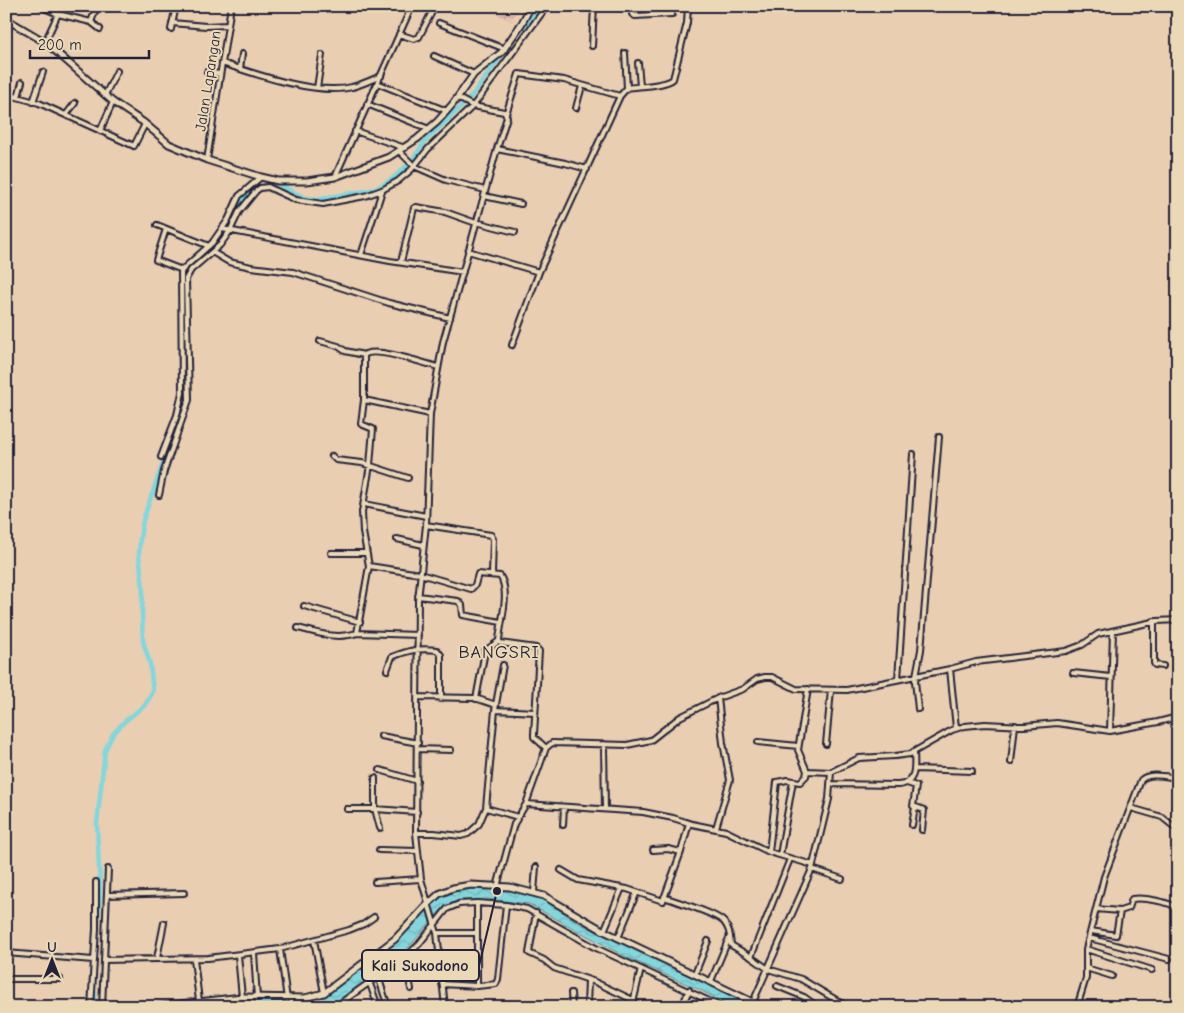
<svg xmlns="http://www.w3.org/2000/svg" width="1184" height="1013" font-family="'Comic Neue',sans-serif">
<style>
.industrial{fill:url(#industrial-grid)}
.water{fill:url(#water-waves);stroke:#5d8e9b}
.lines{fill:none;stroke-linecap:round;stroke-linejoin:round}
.shore{stroke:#4a6a7b;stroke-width:1}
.canal{stroke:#85d6db;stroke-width:4.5}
.river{stroke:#85d6db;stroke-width:7}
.street-casing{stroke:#22223b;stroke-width:8}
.secondary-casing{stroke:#22223b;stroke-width:9}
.street{stroke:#ebd8b6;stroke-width:4}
.secondary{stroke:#ebd8b6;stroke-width:5}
.labels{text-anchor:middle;stroke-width:4;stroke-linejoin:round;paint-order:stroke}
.street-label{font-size:15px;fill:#22223b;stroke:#ebd8b6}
.quarter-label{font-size:18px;letter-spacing:1px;fill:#22223b;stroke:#ebd8b6}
.leader{fill:none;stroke:#22223b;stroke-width:2}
.callout-dot{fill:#22223b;stroke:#ebd8b6;stroke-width:2}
.callout{fill:#ebd8b6;stroke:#22223b;stroke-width:2}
.callout-label{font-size:16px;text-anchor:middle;font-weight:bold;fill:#22223b}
</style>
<defs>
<pattern id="industrial-grid" width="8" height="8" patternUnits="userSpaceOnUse" patternTransform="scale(1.25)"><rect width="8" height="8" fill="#e7c2ad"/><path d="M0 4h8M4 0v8" fill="none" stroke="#c6a696"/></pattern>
<pattern id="water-waves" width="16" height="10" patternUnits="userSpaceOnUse" patternTransform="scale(1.25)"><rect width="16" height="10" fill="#85d6db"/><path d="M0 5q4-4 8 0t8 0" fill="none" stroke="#73b7bd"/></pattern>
</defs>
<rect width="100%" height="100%" fill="#e9ceb2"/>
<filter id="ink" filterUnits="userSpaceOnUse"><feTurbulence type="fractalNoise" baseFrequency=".02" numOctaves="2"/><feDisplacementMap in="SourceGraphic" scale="10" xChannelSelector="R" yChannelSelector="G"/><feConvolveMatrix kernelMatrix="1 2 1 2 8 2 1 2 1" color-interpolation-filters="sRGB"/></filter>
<g filter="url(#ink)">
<path class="industrial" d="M 482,6 L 518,6 L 512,22 Z"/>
<path class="water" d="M 468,887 L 510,889 L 544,900 L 581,924 L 754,1007 L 732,1007 L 700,990 L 628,958 L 529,904 L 489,899 L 458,900 L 440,911 L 408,948 L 329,1007 L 168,1007 L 236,999 L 303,1000 L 325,995 L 401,937 L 425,908 L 442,894 Z"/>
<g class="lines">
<path class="shore" d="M 211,1007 L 236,1004 L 289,1005"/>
<path class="canal" d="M 517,34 L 540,6
M 204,252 L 217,243 L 241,202 L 257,187 L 276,183 L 305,198 L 318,199 L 376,189 L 392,179 L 410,163 L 426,140 L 470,98 L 505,51
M 95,1007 L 94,984 L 100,889 L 97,824 L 105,750 L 113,734 L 124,722 L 145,705 L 153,692 L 150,664 L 143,641 L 142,613 L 143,588 L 139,555 L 140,539 L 143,520 L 172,437 L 181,416 L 187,387 L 183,282 L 185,273 L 192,262"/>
<path class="river" d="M 523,894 L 541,898 L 549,904"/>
<defs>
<path id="street" d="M 40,6 L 58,14 L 91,22 L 100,29
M 632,6 L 632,14 L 635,16 L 672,14
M 91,22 L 97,6
M 172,23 L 206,26 L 227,25
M 439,23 L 505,49
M 171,29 L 176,6
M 399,34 L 414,39 L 419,37 L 434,8
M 6,36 L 10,21
M 45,42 L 58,14
M 592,46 L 594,6
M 625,53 L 627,88
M 434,56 L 474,74
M 222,63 C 255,74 317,96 352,87 C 361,85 371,80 381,76
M 638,63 L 640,86
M 240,69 L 242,54
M 207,72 L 220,74
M 377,83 L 447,111
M 317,88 L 322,55
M 6,94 L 39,103 L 134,146 L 145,124
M 105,95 L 117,71
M 18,97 L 22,82
M 33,102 L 43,72
M 367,104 L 429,129
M 576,108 L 582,86
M 506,114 L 519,74 L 564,80 L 620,96
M 66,115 L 75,103
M 100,131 L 113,102
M 355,131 L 405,148
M 497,149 L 565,163 L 587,169
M 399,151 L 414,166 L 446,180 L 485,190
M 207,160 L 231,6
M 335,177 L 412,6
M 484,196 L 521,204
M 476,222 L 515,232
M 157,225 L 209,246
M 166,229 L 156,260 L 182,270
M 222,229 L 390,261 L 463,272
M 468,251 L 539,272
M 212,252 L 229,262 L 251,267 L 293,272 L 389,303 L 450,318
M 361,255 L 382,191
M 401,262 L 414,208 L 416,207 L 445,212 L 476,223
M 320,341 L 338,346 L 345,351 L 364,355 C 373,346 424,363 438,367
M 512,345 L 539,272 L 620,96 L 627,88 C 639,86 665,86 673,79 L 687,23 L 688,6
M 364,355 L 364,400 L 361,424 L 373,429 L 370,465 L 362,512 L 363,532 L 369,566 L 357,633 L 418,635
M 364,400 L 430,414
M 332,456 L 336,460 L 362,463 L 408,478
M 161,457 L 177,415 L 182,393 L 181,272 L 184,268 L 212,243 L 228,220 L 239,196 L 261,177
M 159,495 L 164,471 L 189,400 L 186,279 L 191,270 L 220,245 L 230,231 L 239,212 L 256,191 L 260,188 L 268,187 L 296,200 L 323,204 L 365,196 L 382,190 L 398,181 L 411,170 L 428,149 L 473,106 L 547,6
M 364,504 L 426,516
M 426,525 L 491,535 L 493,539 L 492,574
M 397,539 L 423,545
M 331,553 L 366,553
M 369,566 L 420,574 L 471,589 L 475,585 L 478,574 L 500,576 C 511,593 500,622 499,641 L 500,643 L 536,648 L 539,651 L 534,734 L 534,737 L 546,748
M 418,596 L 458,601 L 462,605 L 463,615 L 501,622
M 304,606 L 360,622
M 1154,621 L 1154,663 L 1155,665 L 1163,666
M 298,628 C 318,633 337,640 357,633
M 950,669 L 956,728
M 387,670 L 392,657 C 409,650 419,648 437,650 L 441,655 L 441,699
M 1073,673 L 1111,677
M 898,679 L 913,454
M 418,697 L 475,698 L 496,705
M 476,699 L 485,651 L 499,641
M 918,709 L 915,681 L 921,650 L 939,437
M 495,710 L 535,712
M 1110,731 L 1113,631
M 381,736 L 418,743
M 758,742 L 798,746
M 604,744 L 605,809
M 826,744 L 831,690
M 418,749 L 451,750
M 1011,762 L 1015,725
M 915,769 L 972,771
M 380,770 L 417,781
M 807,771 L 831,772 L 859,758 L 895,756 L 910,754 L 952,730 L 965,726 L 985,724 L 1024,726 L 1057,723 L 1110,731 L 1158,722 L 1178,717
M 375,778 L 375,809 L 380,828
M 907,783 L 916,786 L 913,806 L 924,810 L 922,830
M 830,784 L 898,785 C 916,784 915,767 914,753
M 526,804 L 643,812 L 673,818 L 692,824 L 726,831 L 769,852 L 813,865
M 486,808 L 518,817
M 1131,808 L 1162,817 L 1178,830
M 347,809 L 375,809 L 417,812
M 563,825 L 564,807
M 912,825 L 915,807
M 716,828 L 730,780 L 723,743 L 718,698
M 416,833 L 434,833 L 461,836 L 468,834 L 479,824 L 486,808 L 495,710 L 503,665
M 379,850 L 418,851
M 653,850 L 668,849 L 681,852
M 769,852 L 777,782 L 787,780 L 800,782 L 806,776 L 807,771 L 798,750 L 808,689
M 780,855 L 793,781
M 812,869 L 842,879
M 561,870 L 578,880 L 627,889 L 663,901 L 681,852 L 689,823
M 375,882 L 421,879
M 497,887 L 514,824 L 526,804 L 546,748 L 552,743 L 627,745 L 651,740 L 680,717 L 718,698 L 743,689 L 757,679 L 765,677 L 772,677 L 796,689 L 847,690 L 950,669 L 976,662 L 1066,651 L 1082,645 L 1098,634 L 1157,621 L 1178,620
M 534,892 L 536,867
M 107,895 L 184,893
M 664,897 C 677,902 716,913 724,922 C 730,929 730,937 731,945 L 751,957 L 768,969 L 801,979 L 848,1007
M 477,903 L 477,986
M 1096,909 L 1120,911 L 1129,908 L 1132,899 C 1142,897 1172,902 1178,909
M 536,913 L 529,953 L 544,960 L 554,968 L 595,982 L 633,1000
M 604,931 L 622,888
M 1091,931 L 1116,935 L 1120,911
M 437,933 L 477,933
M 618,938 L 637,892
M 1089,938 L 1169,959
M 314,940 L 324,993
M 280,949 L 287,999
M 1086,949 L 1152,970
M 6,953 L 93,960
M 254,953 L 257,998
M 238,955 L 242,997
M 408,955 L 408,974 L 411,989
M 751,957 L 790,859
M 157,958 L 164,923
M 194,959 L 199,1001
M 104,960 L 208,958 L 280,949 L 349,930 L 364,924 L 374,917
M 1086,968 L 1112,976
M 695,974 L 708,941
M 378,976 L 388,1007
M 6,979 L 60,979
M 369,981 L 378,1007
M 711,981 L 729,938
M 442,984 L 477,986 L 496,984 L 498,979 L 506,905
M 777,986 L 804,997 L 818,1007
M 571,993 L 572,1007
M 753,1002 L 812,869 L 829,799 L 831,772
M 683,1004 L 689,990
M 91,1007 L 96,929 L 96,882
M 102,1007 L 108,869
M 292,1007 L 292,999
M 335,1007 L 408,955 L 419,944 L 447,909 L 459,904 L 477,903 L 506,905 L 527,909 L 594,947 L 722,1007
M 445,1007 L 437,933 L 421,879 L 416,833 L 418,600 L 426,525 L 430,414 L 443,342 L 497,149 L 507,117 L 504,112 L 473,106 L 458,98
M 587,1007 L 588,980
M 632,1007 L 641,969
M 1077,1007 L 1086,978 L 1086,949 L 1104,877 L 1141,780 C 1149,772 1167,777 1178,778
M 1121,1007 L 1122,1005"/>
<path id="secondary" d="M 6,19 L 45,42 L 113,102 L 143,122 L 169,144 L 207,160 L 261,177 L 278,181 L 307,181 L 335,177 L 389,157 L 417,139 L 437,122 L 452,105 L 474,74 L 502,52 L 522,23 L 531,6
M 155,1007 L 242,997 L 305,998 L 324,993 L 395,939 L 428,904 L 439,894 L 453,888 L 471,885 L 510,887 L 544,896 L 604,931 L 763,1007"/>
</defs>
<use href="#street" class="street-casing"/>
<use href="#secondary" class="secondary-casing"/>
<use href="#street" class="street"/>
<use href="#secondary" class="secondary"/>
</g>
</g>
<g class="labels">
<g class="street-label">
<text transform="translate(208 81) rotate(-81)" y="5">Jalan Lapangan</text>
</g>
<g class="quarter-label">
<text x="499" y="658">BANGSRI</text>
</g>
</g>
<path class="leader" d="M497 891L479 966"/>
<circle class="callout-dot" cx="497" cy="891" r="5"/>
<rect class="callout" x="362" y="950" width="117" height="31" rx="5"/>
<g class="callout-label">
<text x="420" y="971">Kali Sukodono</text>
</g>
<rect width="1184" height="1013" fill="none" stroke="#ebd8b6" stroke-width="25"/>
<rect x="12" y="12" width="1159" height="988" fill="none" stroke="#22223b" stroke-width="2" filter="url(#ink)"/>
<g transform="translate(52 960)" stroke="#ebd8b6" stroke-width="4" paint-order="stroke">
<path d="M0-4L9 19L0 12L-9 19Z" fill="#22223b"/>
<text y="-8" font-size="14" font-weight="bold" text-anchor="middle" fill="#22223b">U</text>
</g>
<path d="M30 50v8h119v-8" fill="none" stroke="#22223b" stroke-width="2.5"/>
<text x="38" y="50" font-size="15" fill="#22223b" stroke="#ebd8b6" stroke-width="4" paint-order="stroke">200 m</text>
</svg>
